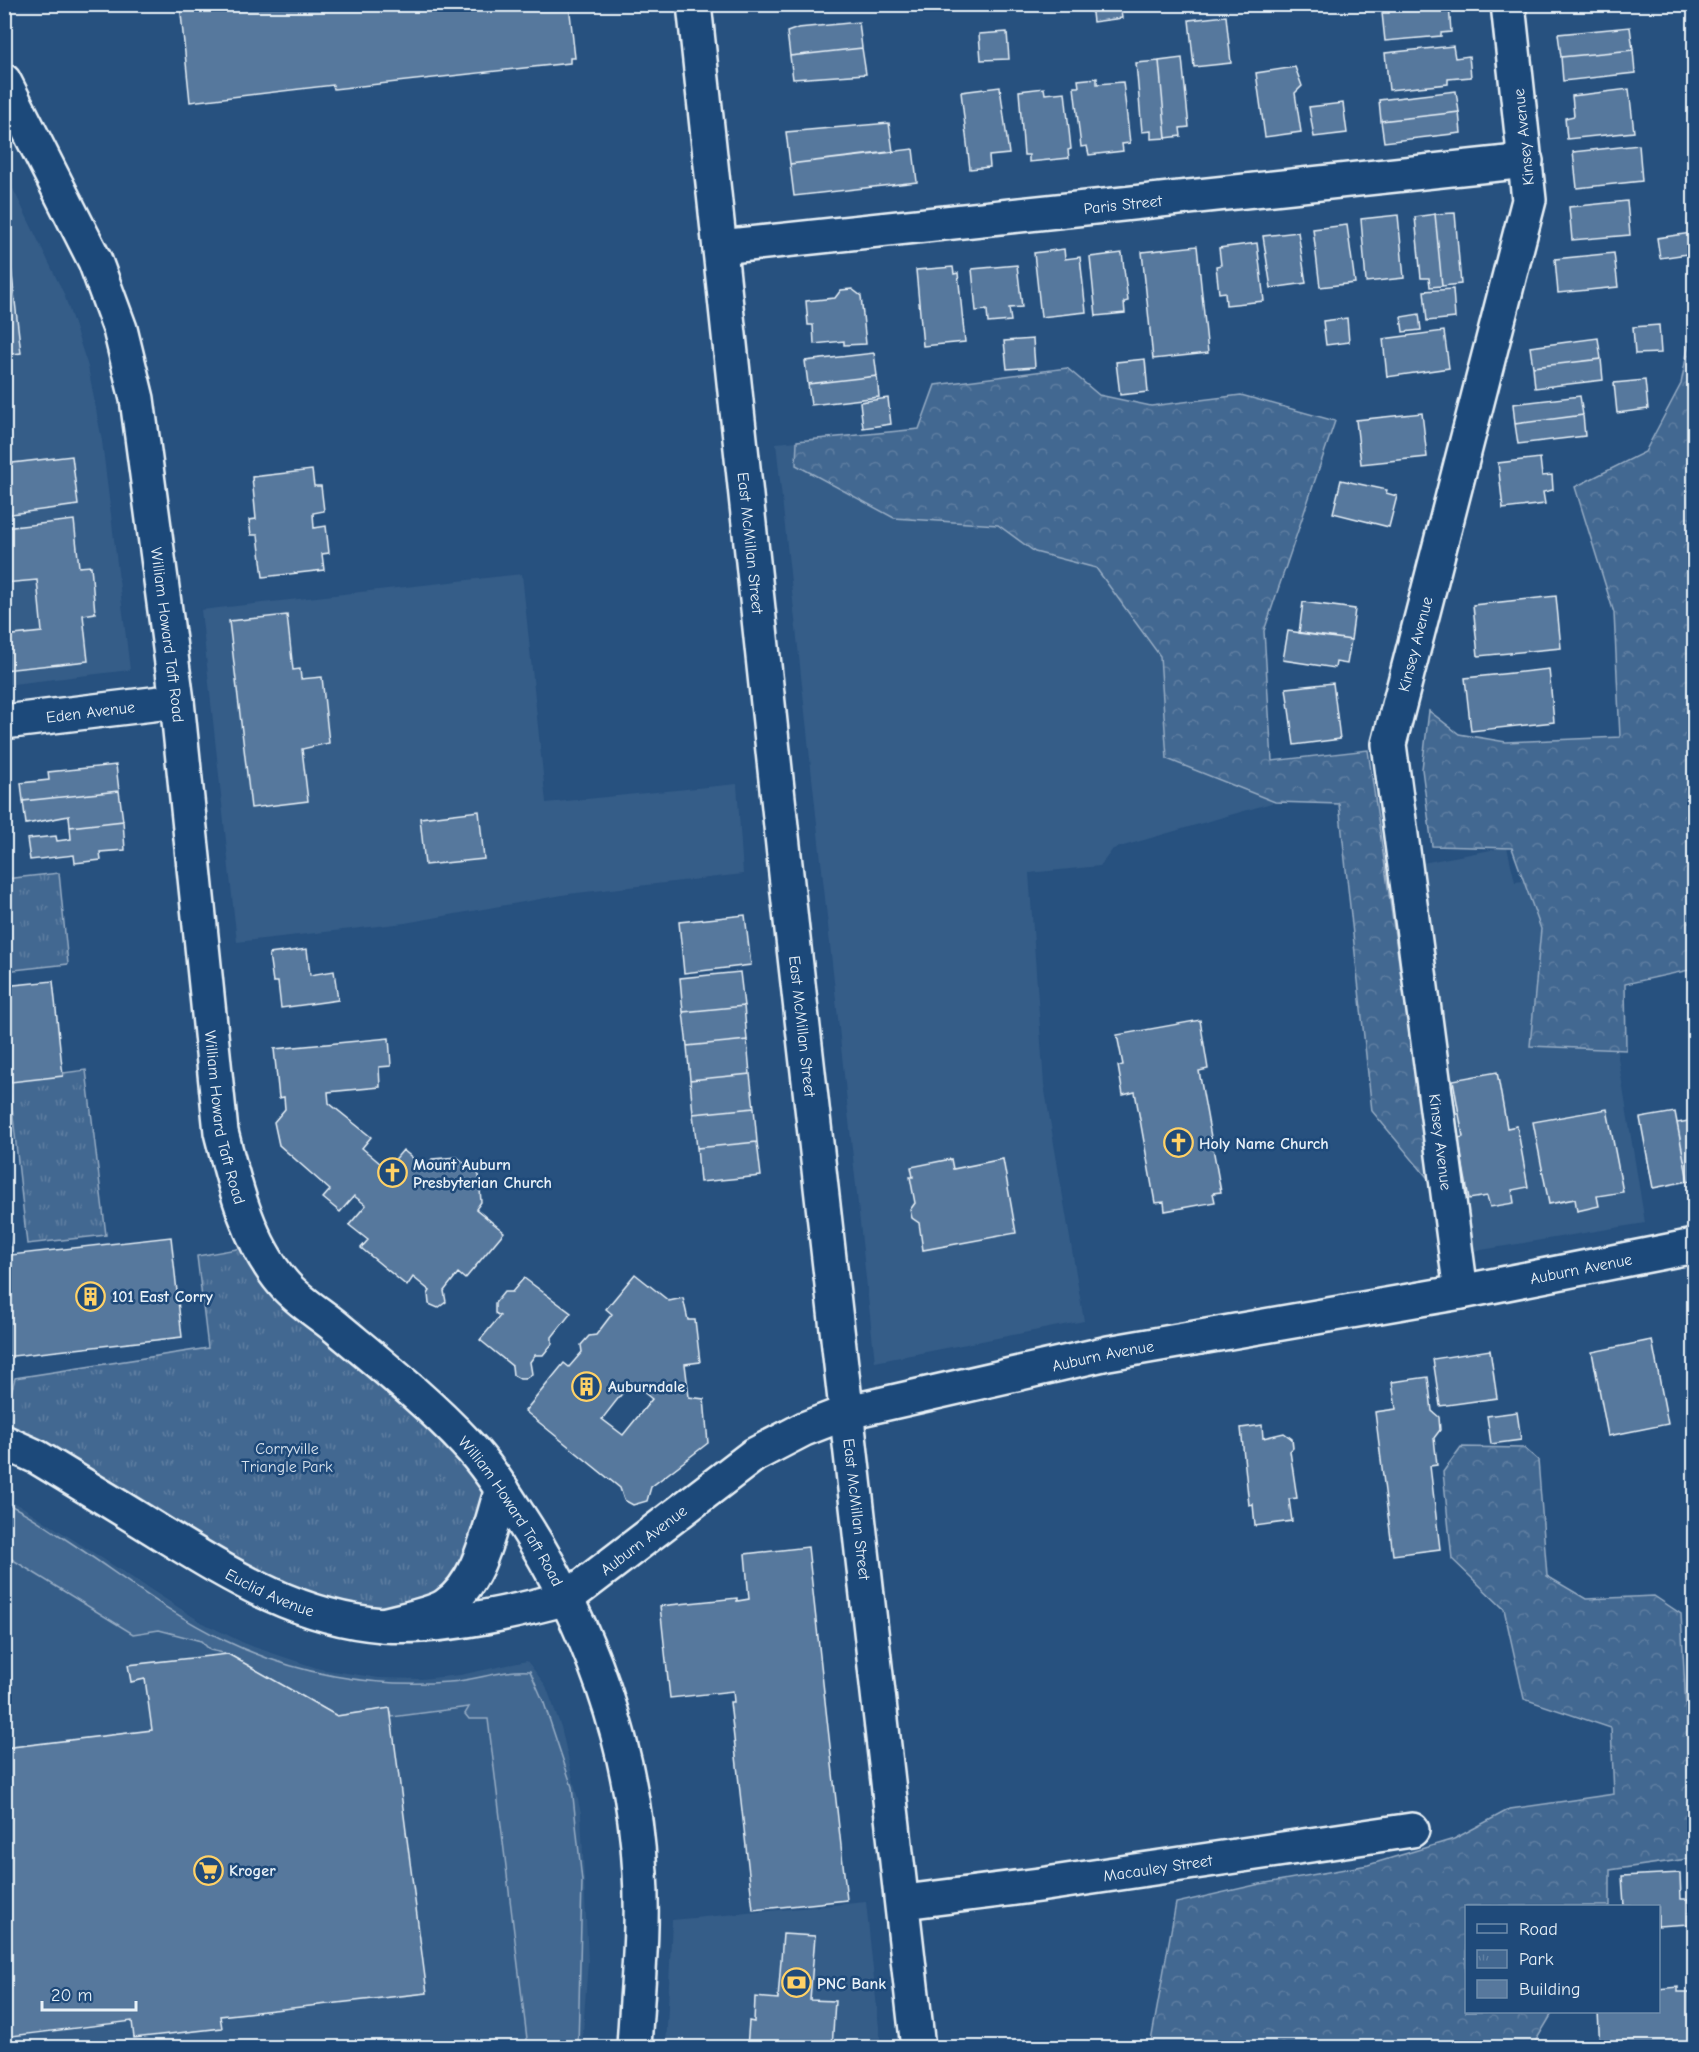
<svg xmlns="http://www.w3.org/2000/svg" width="1699" height="2052" font-family="'Comic Neue',sans-serif">
<style>
.built{fill:#355d88}
.green{fill:#436891;stroke:#96acc4;stroke-width:1.5}
.forest{fill:url(#forest-crowns);stroke:#96acc4;stroke-width:1.5}
.park{fill:url(#park-tufts);stroke:#96acc4;stroke-width:1.5}
.building{fill:#57789d;stroke:#e8f1f8;stroke-width:1.5;fill-rule:evenodd}
.lines{fill:none;stroke-linecap:round;stroke-linejoin:round}
.minor-casing{stroke:#e8f1f8;stroke-width:38}
.major-casing{stroke:#e8f1f8;stroke-width:38}
.minor{stroke:#1f4a7a;stroke-width:33}
.major{stroke:#1f4a7a;stroke-width:33}
.labels{text-anchor:middle;stroke-width:5;stroke-linejoin:round;paint-order:stroke}
.street-label{font-size:16px;fill:#e8f1f8;stroke:#1f4a7a}
.poi-label{font-size:16px;font-weight:bold;fill:#e8f1f8;stroke:#1f4a7a;text-anchor:start}
.park-label{font-size:16px;fill:#d8e3ee;stroke:#1f4a7a}
</style>
<defs>
<pattern id="forest-crowns" width="20" height="18" patternUnits="userSpaceOnUse" patternTransform="scale(1.5)"><rect width="20" height="18" fill="#436891"/><path d="M2 6a3 3 0 1 1 6 0M12 15a3 3 0 1 1 6 0" fill="none" stroke="#5e7ea1"/></pattern>
<pattern id="park-tufts" width="24" height="20" patternUnits="userSpaceOnUse" patternTransform="scale(1.5)"><rect width="24" height="20" fill="#436891"/><path d="M3 7l-1-3M5 7V3M7 7l1-3M15 17l-1-3M17 17v-4M19 17l1-3" fill="none" stroke="#5e7ea1"/></pattern>
</defs>
<rect width="100%" height="100%" fill="#27517f"/>
<filter id="ink" filterUnits="userSpaceOnUse"><feTurbulence type="fractalNoise" baseFrequency=".0167" numOctaves="2"/><feDisplacementMap in="SourceGraphic" scale="12" xChannelSelector="R" yChannelSelector="G"/><feConvolveMatrix kernelMatrix="1 2 1 2 8 2 1 2 1" color-interpolation-filters="sRGB"/></filter>
<g filter="url(#ink)">
<path class="built" d="M 4,170 L 64,294 L 88,367 L 102,441 L 130,670 L 5,685 Z
M 797,441 L 894,518 L 998,525 L 1035,552 L 1096,568 L 1160,656 L 1168,759 L 1275,802 L 1113,849 L 1100,866 L 1029,873 L 1044,1085 L 1084,1321 L 875,1362 L 776,443 Z
M 522,574 L 546,803 L 737,784 L 743,874 L 568,894 L 405,923 L 237,942 L 201,610 Z
M 1507,847 L 1515,882 L 1588,873 L 1645,1223 L 1469,1252 L 1422,863 Z
M 4,1499 L 21,1506 L 201,1622 L 248,1645 L 320,1669 L 379,1678 L 421,1679 L 460,1675 L 527,1661 L 546,1686 L 561,1727 L 581,1813 L 588,1961 L 582,2047 L 5,2047 Z
M 866,1902 L 881,2047 L 666,2048 L 672,1920 Z"/>
<path class="green" d="M 4,1503 C 24,1510 42,1524 59,1535 C 114,1570 165,1612 224,1640 C 294,1674 373,1688 449,1682 C 477,1680 503,1669 530,1671 L 544,1703 L 572,1787 L 582,1881 L 578,2047 L 528,2047 L 488,1719 L 469,1719 L 465,1714 L 469,1707 L 392,1717 L 390,1708 L 337,1716 L 228,1654 L 210,1650 L 201,1641 L 159,1630 L 133,1634 L 5,1555 Z"/>
<path class="forest" d="M 1694,317 L 1694,969 L 1625,984 L 1626,1050 L 1530,1046 L 1541,929 L 1512,848 L 1432,846 L 1422,769 L 1429,711 L 1459,734 L 1506,742 L 1620,737 L 1614,613 L 1575,487 L 1645,452 L 1681,384 Z
M 1067,368 L 1099,395 L 1151,406 L 1241,395 L 1335,421 L 1264,631 L 1272,761 L 1368,750 L 1431,1182 L 1372,1111 L 1339,804 L 1275,802 L 1167,759 L 1160,656 L 1096,568 L 1035,552 L 998,525 L 894,518 L 796,465 L 797,441 L 919,429 L 935,385 Z
M 1461,1447 L 1524,1448 L 1538,1460 L 1547,1576 L 1586,1599 L 1654,1596 L 1681,1614 L 1694,1858 L 1610,1870 L 1610,1906 L 1466,1906 L 1466,2012 L 1553,2012 L 1532,2047 L 1150,2047 L 1176,1903 L 1260,1884 L 1368,1865 L 1454,1839 L 1510,1809 L 1614,1794 L 1611,1728 L 1524,1699 L 1504,1609 L 1452,1559 L 1443,1472 Z"/>
<path class="park" d="M 59,873 L 68,964 L 5,971 L 5,879 Z
M 86,1070 L 106,1235 L 27,1244 L 9,1080 Z
M 259,1245 L 502,1489 L 443,1607 L 337,1618 L 5,1442 L 5,1415 L 15,1378 L 208,1348 L 197,1256 Z"/>
<path class="building" d="M 180,4 L 569,4 L 575,58 L 570,58 L 570,63 L 334,89 L 333,85 L 190,102 Z
M 1091,4 L 1120,4 L 1122,18 L 1093,22 Z
M 1388,4 L 1449,4 L 1451,32 L 1441,33 L 1441,36 L 1385,41 L 1382,13 L 1389,13 Z
M 1226,16 L 1231,63 L 1194,67 L 1189,20 Z
M 859,22 L 862,48 L 790,56 L 787,32 L 798,28 Z
M 1630,27 L 1633,50 L 1561,57 L 1558,34 Z
M 1007,32 L 1009,59 L 981,60 L 979,34 Z
M 1453,46 L 1455,58 L 1469,56 L 1471,77 L 1448,79 L 1448,84 L 1389,90 L 1385,53 Z
M 862,48 L 866,74 L 793,79 L 790,56 Z
M 1633,50 L 1635,73 L 1563,81 L 1561,57 Z
M 1182,58 L 1189,127 L 1180,128 L 1181,136 L 1166,138 L 1159,61 Z
M 1159,61 L 1166,138 L 1151,139 L 1151,131 L 1142,132 L 1136,63 Z
M 1295,67 L 1302,86 L 1295,93 L 1301,132 L 1265,137 L 1256,73 Z
M 1097,78 L 1097,84 L 1123,82 L 1130,143 L 1122,144 L 1123,151 L 1089,155 L 1087,146 L 1081,147 L 1074,87 L 1079,87 L 1078,80 Z
M 1000,87 L 1009,154 L 989,156 L 990,167 L 970,169 L 961,92 Z
M 1044,88 L 1045,94 L 1065,92 L 1071,149 L 1068,150 L 1069,158 L 1029,162 L 1029,155 L 1024,155 L 1019,91 Z
M 1629,89 L 1634,132 L 1567,139 L 1565,118 L 1574,116 L 1572,96 Z
M 1456,91 L 1459,112 L 1381,121 L 1379,100 Z
M 1343,103 L 1347,133 L 1314,137 L 1309,107 Z
M 1459,112 L 1461,133 L 1384,142 L 1381,121 Z
M 889,123 L 893,152 L 790,164 L 786,132 Z
M 1639,145 L 1642,181 L 1577,188 L 1573,152 Z
M 913,149 L 917,182 L 794,196 L 790,164 Z
M 1627,201 L 1630,235 L 1572,240 L 1569,207 Z
M 1455,213 L 1461,284 L 1442,286 L 1435,214 Z
M 1435,214 L 1442,286 L 1430,287 L 1429,278 L 1421,278 L 1415,217 Z
M 1398,215 L 1404,278 L 1366,282 L 1361,219 Z
M 1347,225 L 1355,283 L 1320,287 L 1313,229 Z
M 1298,232 L 1306,283 L 1271,288 L 1263,236 Z
M 1691,233 L 1694,253 L 1660,258 L 1657,238 Z
M 1257,243 L 1264,301 L 1226,305 L 1225,292 L 1219,293 L 1216,266 L 1221,265 L 1219,248 Z
M 1197,246 L 1208,353 L 1153,359 L 1142,252 Z
M 1064,249 L 1065,259 L 1080,257 L 1086,312 L 1041,317 L 1034,253 Z
M 1122,253 L 1128,301 L 1124,302 L 1125,313 L 1096,316 L 1090,257 Z
M 1614,253 L 1618,287 L 1558,293 L 1555,259 Z
M 1017,265 L 1022,307 L 1009,308 L 1011,321 L 988,323 L 987,310 L 976,311 L 972,269 Z
M 11,267 L 21,353 L 4,355 L 4,268 Z
M 953,267 L 954,274 L 958,273 L 965,342 L 923,346 L 916,270 Z
M 852,289 L 861,296 L 866,344 L 844,345 L 844,341 L 814,344 L 813,325 L 808,325 L 806,301 L 835,298 L 841,290 Z
M 1453,289 L 1455,318 L 1427,321 L 1424,291 Z
M 1419,314 L 1421,330 L 1403,332 L 1401,317 Z
M 1347,318 L 1349,342 L 1326,345 L 1323,321 Z
M 1659,325 L 1661,353 L 1635,354 L 1633,327 Z
M 1444,331 L 1449,368 L 1387,377 L 1383,339 Z
M 1598,338 L 1601,359 L 1533,367 L 1530,347 Z
M 1033,339 L 1035,367 L 1007,369 L 1004,341 Z
M 874,353 L 877,376 L 808,384 L 805,361 Z
M 1145,359 L 1148,392 L 1120,395 L 1116,362 Z
M 1601,359 L 1603,380 L 1535,388 L 1533,367 Z
M 877,376 L 879,397 L 811,405 L 808,384 Z
M 1645,380 L 1648,409 L 1617,413 L 1614,383 Z
M 1580,396 L 1583,415 L 1515,424 L 1513,404 Z
M 888,398 L 891,424 L 863,428 L 860,402 Z
M 1422,413 L 1427,457 L 1361,464 L 1356,420 Z
M 1583,415 L 1585,436 L 1518,444 L 1515,424 Z
M 72,456 L 78,505 L 4,515 L 4,464 Z
M 1540,458 L 1542,476 L 1552,475 L 1553,490 L 1543,492 L 1545,504 L 1503,509 L 1498,463 Z
M 312,470 L 314,486 L 321,486 L 324,511 L 313,513 L 314,528 L 326,526 L 329,553 L 322,554 L 324,570 L 263,577 L 258,535 L 251,535 L 249,520 L 256,519 L 252,477 Z
M 1341,480 L 1387,490 L 1386,493 L 1397,496 L 1389,527 L 1333,513 Z
M 74,520 L 79,567 L 91,566 L 95,613 L 83,615 L 88,661 L 4,670 L 4,636 L 42,632 L 37,580 L 4,583 L 4,528 Z
M 1556,596 L 1561,648 L 1478,656 L 1473,605 Z
M 1303,602 L 1355,609 L 1351,640 L 1299,633 Z
M 287,615 L 293,670 L 300,669 L 301,679 L 322,677 L 329,743 L 302,749 L 308,801 L 251,808 L 229,621 Z
M 1288,631 L 1351,640 L 1347,664 L 1336,662 L 1335,668 L 1283,660 Z
M 1549,669 L 1554,722 L 1471,731 L 1465,678 Z
M 1333,683 L 1340,739 L 1294,745 L 1286,688 Z
M 116,765 L 119,791 L 23,801 L 21,783 L 49,780 L 48,772 Z
M 119,791 L 123,821 L 70,827 L 69,816 L 26,824 L 23,801 Z
M 479,811 L 484,859 L 425,865 L 420,818 Z
M 123,821 L 125,850 L 100,852 L 101,860 L 75,863 L 74,855 L 30,860 L 27,839 L 56,836 L 57,841 L 71,839 L 70,827 Z
M 745,915 L 751,965 L 684,973 L 679,922 Z
M 307,949 L 310,975 L 334,971 L 338,1000 L 281,1008 L 278,982 L 273,982 L 269,954 Z
M 740,972 L 744,1006 L 683,1012 L 680,978 Z
M 53,981 L 63,1076 L 11,1082 L 10,1068 L 4,1069 L 4,986 Z
M 744,1006 L 747,1040 L 687,1046 L 683,1012 Z
M 1200,1020 L 1208,1069 L 1199,1071 L 1221,1192 L 1213,1193 L 1215,1202 L 1165,1211 L 1164,1202 L 1155,1203 L 1135,1092 L 1123,1095 L 1118,1066 L 1123,1065 L 1117,1035 Z
M 389,1038 L 391,1066 L 379,1067 L 380,1087 L 328,1092 L 329,1103 L 371,1137 L 362,1148 L 387,1169 L 403,1150 L 425,1168 L 432,1159 L 457,1157 L 479,1175 L 481,1202 L 476,1209 L 504,1232 L 465,1279 L 458,1273 L 444,1291 L 446,1302 L 438,1308 L 429,1304 L 428,1294 L 430,1291 L 413,1277 L 407,1286 L 361,1248 L 368,1240 L 349,1225 L 366,1205 L 354,1196 L 340,1212 L 323,1198 L 330,1190 L 279,1145 L 274,1122 L 285,1109 L 284,1097 L 279,1098 L 274,1049 Z
M 747,1040 L 750,1074 L 690,1080 L 687,1046 Z
M 1497,1072 L 1507,1128 L 1517,1126 L 1528,1187 L 1512,1190 L 1514,1203 L 1490,1207 L 1487,1196 L 1469,1199 L 1458,1138 L 1463,1137 L 1453,1080 Z
M 750,1074 L 754,1108 L 693,1114 L 690,1080 Z
M 754,1108 L 757,1142 L 697,1148 L 693,1114 Z
M 1607,1109 L 1623,1192 L 1597,1196 L 1599,1206 L 1577,1211 L 1575,1199 L 1549,1204 L 1533,1122 Z
M 1675,1112 L 1688,1181 L 1653,1188 L 1640,1118 Z
M 1694,1120 L 1694,1180 L 1688,1181 L 1677,1123 Z
M 757,1142 L 761,1176 L 700,1182 L 697,1148 Z
M 951,1159 L 953,1169 L 1003,1159 L 1016,1233 L 923,1250 L 919,1223 L 912,1218 L 910,1210 L 915,1203 L 910,1177 L 913,1177 L 911,1167 Z
M 4,1199 L 11,1255 L 171,1237 L 182,1337 L 4,1357 Z
M 635,1274 L 669,1301 L 683,1298 L 688,1320 L 695,1320 L 700,1362 L 685,1364 L 689,1397 L 704,1399 L 708,1443 L 651,1487 L 647,1501 L 633,1505 L 624,1500 L 620,1488 L 525,1411 L 564,1363 L 569,1367 L 582,1352 L 581,1345 L 589,1336 L 596,1335 L 612,1314 L 606,1309 ZM 631,1382 L 652,1399 L 623,1435 L 602,1419 Z
M 524,1278 L 571,1313 L 552,1337 L 552,1344 L 543,1355 L 535,1355 L 530,1362 L 532,1374 L 525,1379 L 520,1379 L 513,1375 L 512,1366 L 480,1340 L 500,1316 L 495,1313 L 495,1303 L 504,1292 L 512,1292 Z
M 1652,1340 L 1668,1424 L 1608,1436 L 1592,1352 Z
M 1490,1350 L 1497,1398 L 1440,1406 L 1433,1359 Z
M 1428,1377 L 1432,1411 L 1439,1417 L 1440,1430 L 1434,1438 L 1437,1465 L 1430,1466 L 1440,1549 L 1393,1555 L 1375,1412 L 1396,1409 L 1392,1382 Z
M 1517,1412 L 1521,1440 L 1491,1444 L 1487,1416 Z
M 1262,1425 L 1263,1438 L 1284,1433 L 1292,1439 L 1293,1448 L 1290,1451 L 1297,1498 L 1289,1499 L 1292,1521 L 1255,1526 L 1253,1504 L 1249,1505 L 1241,1428 Z
M 808,1547 L 847,1900 L 753,1910 L 730,1702 L 734,1702 L 733,1691 L 670,1698 L 660,1606 L 737,1598 L 737,1601 L 749,1599 L 745,1554 Z
M 228,1654 L 337,1716 L 390,1708 L 427,1993 L 220,2016 L 222,2028 L 134,2038 L 132,2021 L 4,2037 L 4,1748 L 152,1730 L 145,1679 L 131,1682 L 128,1665 Z
M 1680,1873 L 1681,1899 L 1688,1899 L 1689,1924 L 1658,1926 L 1658,1906 L 1624,1906 L 1622,1876 Z
M 783,1934 L 815,1936 L 810,2000 L 835,2001 L 832,2048 L 747,2048 L 749,2021 L 754,2022 L 755,1997 L 778,1999 Z
M 1678,1987 L 1678,1992 L 1692,1992 L 1694,2048 L 1600,2048 L 1598,2012 L 1658,2012 L 1658,1989 Z"/>
<g class="lines">
<defs>
<g id="minor">
<path id="s1" d="M 720,247 L 1526,161"/>
<path id="s2" d="M 4,722 L 177,701"/>
<path id="s3" d="M 1461,1292 L 1389,744 L 1529,200 L 1508,4"/>
<path id="s4" d="M 4,1442 L 37,1457 C 80,1483 123,1509 166,1536 C 233,1577 301,1619 383,1625 C 440,1629 512,1613 567,1598"/>
<path id="s5" d="M 904,1902 L 1039,1885 L 1412,1830"/>
</g>
<g id="major">
<path id="s6" d="M 694,4 L 791,921 L 918,2048"/>
<path id="s7" d="M 4,81 L 95,261 L 120,329 L 137,399 L 177,701 L 221,1132 C 234,1183 248,1242 283,1283 C 297,1300 319,1313 336,1327 C 379,1363 428,1402 466,1443 C 487,1465 503,1491 519,1516 C 589,1623 633,1745 640,1873 C 644,1931 637,1990 634,2048"/>
<path id="s8" d="M 567,1598 L 754,1455 L 804,1429 L 848,1412 L 1108,1353 L 1461,1292 L 1694,1246"/>
<path d="M 383,1625 C 400,1620 431,1615 445,1606 C 481,1582 489,1528 502,1489"/>
</g>
</defs>
<use href="#minor" class="minor-casing"/>
<use href="#major" class="major-casing"/>
<use href="#minor" class="minor"/>
<use href="#major" class="major"/>
</g>
</g>
<defs>
<symbol id="church-ring" viewBox="-11 -11 22 22"><circle r="9.5" fill="#1f4a7a" stroke="#ffd166" stroke-width="1.5"/><path d="M-1.2-6h2.4v3.5h3.3v2.4h-3.3V6h-2.4V-.1h-3.3v-2.4h3.3Z" fill="#ffd166"/></symbol>
<symbol id="building-ring" viewBox="-11 -11 22 22"><circle r="9.5" fill="#1f4a7a" stroke="#ffd166" stroke-width="1.5"/><path d="M-4-6H4V6H1V3H-1V6H-4ZM-2.5-4.3h1.7v1.8h-1.7ZM.8-4.3h1.7v1.8H.8ZM-2.5-1h1.7V.8h-1.7ZM.8-1h1.7V.8H.8Z" fill="#ffd166"/></symbol>
<symbol id="supermarket-ring" viewBox="-11 -11 22 22"><circle r="9.5" fill="#1f4a7a" stroke="#ffd166" stroke-width="1.5"/><path d="M-6-5.5h2.5l.6 2H6L4.5 2H-2.5L-4.4-4H-6ZM-1.5 3.2a1.3 1.3 0 1 0 .1 0ZM3 3.2a1.3 1.3 0 1 0 .1 0Z" fill="#ffd166"/></symbol>
<symbol id="bank-ring" viewBox="-11 -11 22 22"><circle r="9.5" fill="#1f4a7a" stroke="#ffd166" stroke-width="1.5"/><path d="M-6-4H6V4H-6ZM0-2.3a2.3 2.3 0 1 0 0 4.6a2.3 2.3 0 1 0 0-4.6Z" fill="#ffd166"/></symbol>
</defs>
<g fill-rule="evenodd">
<use href="#church-ring" x="1162" y="1126" width="33" height="33"/>
<use href="#church-ring" x="376" y="1156" width="33" height="33"/>
<use href="#building-ring" x="74" y="1280" width="33" height="33"/>
<use href="#building-ring" x="570" y="1370" width="33" height="33"/>
<use href="#supermarket-ring" x="192" y="1854" width="33" height="33"/>
<use href="#bank-ring" x="780" y="1966" width="33" height="33"/>
</g>
<g class="labels">
<g class="street-label">
<text transform="translate(1523 137) rotate(-96)" y="6">Kinsey Avenue</text>
<text dy="6" stroke="none"><textPath href="#s1" startOffset="405">Paris Street</textPath></text>
<text dy="6" stroke="none"><textPath href="#s6" startOffset="542">East McMillan Street</textPath></text>
<text dy="6" stroke="none"><textPath href="#s7" startOffset="584">William Howard Taft Road</textPath></text>
<text dy="6" stroke="none"><textPath href="#s3" startOffset="656">Kinsey Avenue</textPath></text>
<text dy="6" stroke="none"><textPath href="#s2" startOffset="87">Eden Avenue</textPath></text>
<text dy="6" stroke="none"><textPath href="#s6" startOffset="1028">East McMillan Street</textPath></text>
<text dy="6" stroke="none"><textPath href="#s7" startOffset="1070">William Howard Taft Road</textPath></text>
<text transform="translate(1441 1142) rotate(83)" y="6">Kinsey Avenue</text>
<text dy="6" stroke="none"><textPath href="#s8" startOffset="1086">Auburn Avenue</textPath></text>
<text dy="6" stroke="none"><textPath href="#s8" startOffset="600">Auburn Avenue</textPath></text>
<text dy="6" stroke="none"><textPath href="#s6" startOffset="1514">East McMillan Street</textPath></text>
<text dy="6" stroke="none"><textPath href="#s7" startOffset="1574">William Howard Taft Road</textPath></text>
<text dy="6" stroke="none"><textPath href="#s8" startOffset="96">Auburn Avenue</textPath></text>
<text dy="6" stroke="none"><textPath href="#s4" startOffset="306">Euclid Avenue</textPath></text>
<text dy="6" stroke="none"><textPath href="#s5" startOffset="256">Macauley Street</textPath></text>
</g>
<g class="poi-label">
<text x="1199" y="1149">Holy Name Church</text>
<text x="413" y="1170">Mount Auburn<tspan x="413" dy="18">Presbyterian Church</tspan></text>
<text x="112" y="1302">101 East Corry</text>
<text x="608" y="1392">Auburndale</text>
<text x="229" y="1876">Kroger</text>
<text x="817" y="1989">PNC Bank</text>
</g>
<g class="park-label">
<text x="287" y="1454">Corryville<tspan x="287" dy="18">Triangle Park</tspan></text>
</g>
</g>
<rect width="1699" height="2052" fill="none" stroke="#1f4a7a" stroke-width="24"/>
<rect x="12" y="12" width="1675" height="2028" fill="none" stroke="#e8f1f8" stroke-width="2" filter="url(#ink)"/>
<rect x="1465" y="1905" width="195" height="108" fill="#1f4a7a" stroke="#6f8dac" stroke-width="1.5"/>
<rect x="1477" y="1924" width="30" height="9" fill="#1f4a7a" stroke="#6f8dac" stroke-width="1.5"/>
<text x="1519" y="1935" font-size="18" fill="#e8f1f8">Road</text>
<rect x="1477" y="1950" width="30" height="18" fill="url(#park-tufts)" stroke="#6f8dac" stroke-width="1.5"/>
<text x="1519" y="1965" font-size="18" fill="#e8f1f8">Park</text>
<rect x="1477" y="1980" width="30" height="18" fill="#57789d" stroke="#6f8dac" stroke-width="1.5"/>
<text x="1519" y="1995" font-size="18" fill="#e8f1f8">Building</text>
<path d="M42 2001v9h94v-9" fill="none" stroke="#e8f1f8" stroke-width="3"/>
<text x="51" y="2001" font-size="18" fill="#e8f1f8" stroke="#1f4a7a" stroke-width="4.5" paint-order="stroke">20 m</text>
</svg>
